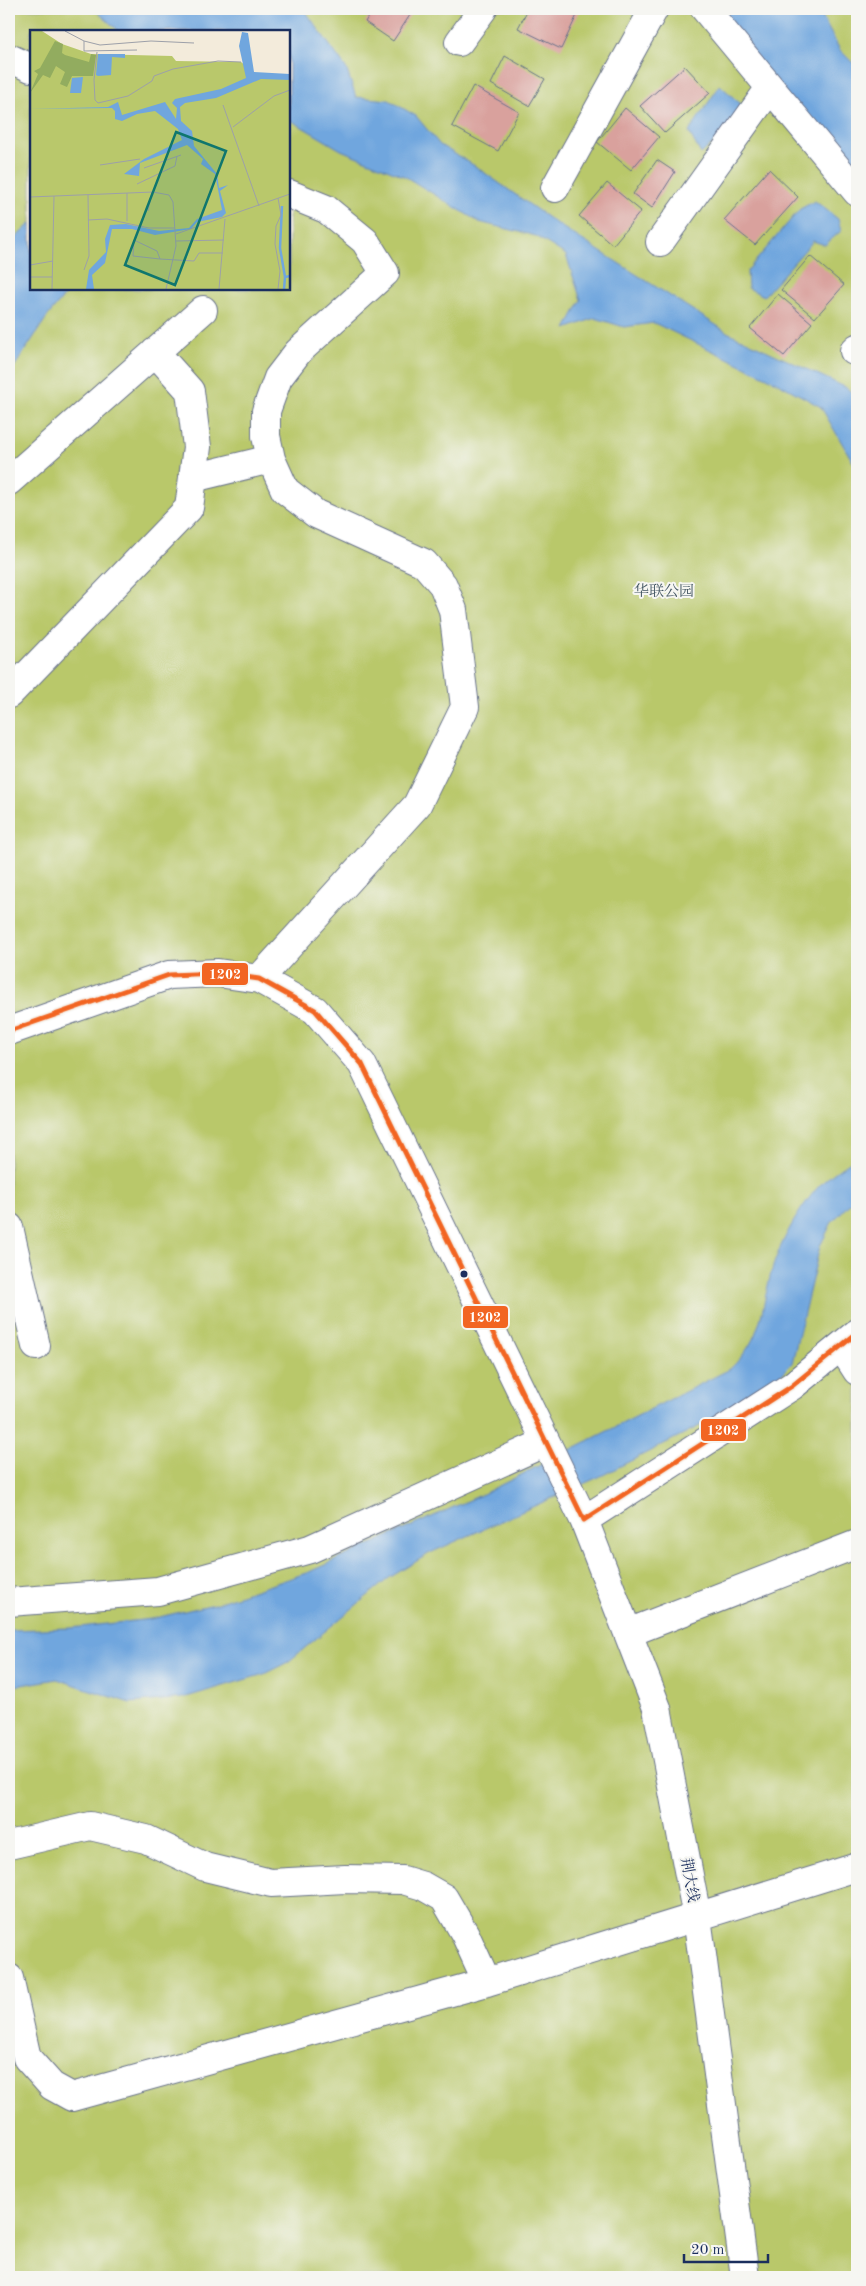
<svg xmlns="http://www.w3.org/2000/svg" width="866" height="2286" font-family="'Old Standard TT','Noto Serif SC',serif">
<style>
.green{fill:#b9c86b;stroke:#6a7c64;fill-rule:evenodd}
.water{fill:#70a6de;stroke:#466a9e}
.building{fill:#d9a19d}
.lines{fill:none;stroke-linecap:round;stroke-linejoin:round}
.minor-casing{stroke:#67718a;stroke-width:30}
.minor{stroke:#fff;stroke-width:28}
.bus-1-casing{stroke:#f6f6f2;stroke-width:9}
.bus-1{stroke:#f26522;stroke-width:5}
.bus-dot{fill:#1b2f5e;stroke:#f6f6f2;stroke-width:2}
.labels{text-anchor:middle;stroke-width:4;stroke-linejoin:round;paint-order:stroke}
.park-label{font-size:15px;fill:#425561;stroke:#f6f6f2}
.street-label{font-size:15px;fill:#1b2f5e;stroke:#f6f6f2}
.inset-river{fill:none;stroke:#70a6de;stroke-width:2.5}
.inset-road{fill:none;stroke:#9da0a9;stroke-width:1}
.view{fill:#0f766e;fill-opacity:0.15;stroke:#0f766e;stroke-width:2.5}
.inset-edge{fill:none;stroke:#1b2f5e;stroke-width:2.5}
.line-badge{stroke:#f6f6f2;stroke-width:2}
.badge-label{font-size:14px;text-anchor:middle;font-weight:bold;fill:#fff}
</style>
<rect width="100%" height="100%" fill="#f6f6f2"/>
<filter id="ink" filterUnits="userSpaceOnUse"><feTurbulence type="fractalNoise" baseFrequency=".02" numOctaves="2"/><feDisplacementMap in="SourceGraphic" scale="10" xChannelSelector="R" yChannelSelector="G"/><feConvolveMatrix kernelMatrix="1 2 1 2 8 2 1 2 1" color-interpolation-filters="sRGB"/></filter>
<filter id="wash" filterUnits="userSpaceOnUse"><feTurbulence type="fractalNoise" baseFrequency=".0096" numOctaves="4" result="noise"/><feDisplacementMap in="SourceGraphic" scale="20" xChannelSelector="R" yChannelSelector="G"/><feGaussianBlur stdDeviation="1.12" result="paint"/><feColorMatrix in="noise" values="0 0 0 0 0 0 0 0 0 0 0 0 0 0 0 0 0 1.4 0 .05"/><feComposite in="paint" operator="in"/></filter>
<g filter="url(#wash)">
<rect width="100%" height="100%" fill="#f3ebdb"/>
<path class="green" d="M 9,9 L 857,9 L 857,2277 L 9,2277 ZM 31,31 L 289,31 L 289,289 L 31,289 Z"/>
<path class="water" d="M 94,9 L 304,9 L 346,68 L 356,97 L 389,100 L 416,116 L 440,145 L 475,166 L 557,224 L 727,332 L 847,388 L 857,398 L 857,469 L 821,407 L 769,378 L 654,323 L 624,327 L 595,318 L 566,329 L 581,300 L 566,255 L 536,236 L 479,222 L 406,177 L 341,150 L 292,121 L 289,121 L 289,31 L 119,31 Z
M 715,9 L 818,9 L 840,50 L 857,67 L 857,186 Z
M 720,85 L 748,111 L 701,154 L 689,132 Z
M 815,201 L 838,219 L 841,231 L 825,245 L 813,241 L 764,296 L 748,288 L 747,271 L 800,209 Z
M 31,223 L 31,289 L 70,289 L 47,317 L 9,375 L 9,244 Z
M 857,1156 L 857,1196 L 832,1222 L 820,1246 L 792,1363 L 771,1384 L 719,1416 L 601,1476 L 430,1553 L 389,1578 L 288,1662 L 264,1674 L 183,1698 L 130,1703 L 57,1679 L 9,1687 L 9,1630 L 71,1628 L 151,1619 L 214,1604 L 309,1572 L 483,1494 L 730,1369 C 764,1337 760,1311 772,1270 C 780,1242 801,1205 821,1184 C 831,1174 846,1165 857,1156 Z"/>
<g id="blocks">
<path class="building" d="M 373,9 L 414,9 L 393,41 L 365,22 Z
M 528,9 L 574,9 L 579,11 L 561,49 L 518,28 Z
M 505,56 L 545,79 L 529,106 L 491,84 Z
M 685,66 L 710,93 L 665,133 L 640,106 Z
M 473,86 L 519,112 L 498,151 L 452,126 Z
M 625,108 L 659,137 L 631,170 L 597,142 Z
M 657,160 L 675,172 L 652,208 L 633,194 Z
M 769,169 L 798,197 L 755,245 L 724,220 Z
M 607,183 L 641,211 L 613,245 L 579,216 Z
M 810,256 L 844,285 L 815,318 L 781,290 Z
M 778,294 L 812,323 L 784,356 L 750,328 Z"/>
</g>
</g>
<g filter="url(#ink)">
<use href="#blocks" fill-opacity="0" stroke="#67718a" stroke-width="1"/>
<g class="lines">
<defs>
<path id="minor" d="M 705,9 L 857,192
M 459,42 L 483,9
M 9,58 L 31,68
M 555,188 L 654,9
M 660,242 L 770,88
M 854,351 L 857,348
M 193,478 L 271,459
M 9,481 L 203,310
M 9,694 L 189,508 L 197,447 L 190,391 L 155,352
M 259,979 L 417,805 L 465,707 L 453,610 L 443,585 L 424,563 L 316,514 L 285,490 L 271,459 L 266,436 L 266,411 L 278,378 L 298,352 L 385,273 L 365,241 L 326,209 L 289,194
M 9,1031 L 169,975 L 218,973 L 259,979 L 315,1010 L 362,1064 L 584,1520 L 657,1708 L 697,1917 L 745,2277
M 9,1227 L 36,1346
M 841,1346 L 857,1371
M 584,1520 L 792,1386 L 857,1333
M 9,1602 L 158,1591 L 310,1549 L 546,1442
M 628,1633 L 857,1544
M 9,1845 L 90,1826 L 146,1839 L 205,1867 L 271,1883 L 345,1879 L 403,1880 L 423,1886 L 444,1898 L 465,1934 L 487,1982
M 9,1978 L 27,2058 L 52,2086 L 72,2097 L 487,1982 L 857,1867"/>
</defs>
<use href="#minor" class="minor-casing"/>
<use href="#minor" class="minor"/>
<defs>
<path id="bus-1" d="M 9,1031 L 169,975 L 218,973 L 259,979 L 315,1010 L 362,1064 L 584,1520
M 584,1520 L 792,1386 L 857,1333"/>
</defs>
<use href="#bus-1" class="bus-1-casing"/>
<use href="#bus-1" class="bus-1"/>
</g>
</g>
<circle class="bus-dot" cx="464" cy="1274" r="4.5"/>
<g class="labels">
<g class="park-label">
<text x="664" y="596">华联公园</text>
</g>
<g class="street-label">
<text transform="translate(690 1880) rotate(80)" y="5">荆大线</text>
</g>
</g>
<g transform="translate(30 30)">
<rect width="260" height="260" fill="#f3ebdb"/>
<path d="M 0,1 L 12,1 L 32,14 L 61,24 L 142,26 L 146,31 L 211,32 L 225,43 L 260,47 L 260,259 L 0,259 Z" fill="#b9c86b"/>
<path d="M 25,11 L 33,14 L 32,23 L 35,25 L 59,32 L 61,24 L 66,25 L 63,46 L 42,46 L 37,57 L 30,54 L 35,42 L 26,36 L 20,48 L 13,45 L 0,63 L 8,44 L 4,41 L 10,38 Z" fill="#92ac5f"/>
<path d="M 212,2 L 218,3 L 224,42 L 260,44 L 260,50 L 231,49 L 186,68 L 155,73 L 150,77 L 151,91 L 162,101 L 164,116 L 187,144 L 189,158 L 198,155 L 190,161 L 196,183 L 192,187 L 167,192 L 161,199 L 125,205 L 102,199 L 82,199 L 75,233 L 62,245 L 64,259 L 56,259 L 59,240 L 76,222 L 75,209 L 80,195 L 96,194 L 129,201 L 159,198 L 167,189 L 192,180 L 185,144 L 171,134 L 173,129 L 157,115 L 110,133 L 109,146 L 94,144 L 114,129 L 152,110 L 148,99 L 125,81 L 107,84 L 92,91 L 85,89 L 85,81 L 82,78 L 0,79 L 78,77 L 88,72 L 92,85 L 135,72 L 146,89 L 147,78 L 142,73 L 145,69 L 191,59 L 216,48 L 209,16 ZM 68,24 L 95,24 L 95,28 L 82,27 L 81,45 L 68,46 L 66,45 ZM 53,47 L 51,63 L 40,63 L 42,48 Z" fill="#70a6de"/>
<path class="inset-river" d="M 252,176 L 250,218 L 255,247M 254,259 L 255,247 L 260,246"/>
<path class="inset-road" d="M 35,1 L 54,11 L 70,15 L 121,11 L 164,13M 54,11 L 54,21 L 107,20M 67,22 L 64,50 L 65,70 L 68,73 L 98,66 L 122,51 L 124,46 L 143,39 L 188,31 L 211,32M 193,75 L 229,176M 203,97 L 244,66 L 260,60M 70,135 L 110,129M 114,138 L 151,125M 107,154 L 145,136 L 147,126M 0,167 L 123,162 L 139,165 L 143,172 L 146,216 L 136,259M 248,168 L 251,185 L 246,196 L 245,214 L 250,241 L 248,259M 118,181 L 122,162M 58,190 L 77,189 L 119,198 L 145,198M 97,191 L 97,163M 146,204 L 260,164M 146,211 L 194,210M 130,229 L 127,221 L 104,210 L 103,226 L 130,229 L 164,231 L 169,223 L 193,223M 0,235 L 23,231M 54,240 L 59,226 L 58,165M 0,247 L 22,247M 22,259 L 24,166M 189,259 L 195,189"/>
<path class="view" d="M 146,102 L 196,121 L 145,255 L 95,235 Z"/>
<rect width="260" height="260" class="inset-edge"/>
</g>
<g class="line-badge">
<rect x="201" y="962" width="48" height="24" rx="5" fill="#f26522"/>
<rect x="462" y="1305" width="47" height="24" rx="5" fill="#f26522"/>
<rect x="700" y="1418" width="47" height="24" rx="5" fill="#f26522"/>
</g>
<g class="badge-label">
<text x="225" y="979">1202</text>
<text x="485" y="1322">1202</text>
<text x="723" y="1435">1202</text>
</g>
<rect width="866" height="2286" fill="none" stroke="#f6f6f2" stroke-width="30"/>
<path d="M684 2254v8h84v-8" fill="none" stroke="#1b2f5e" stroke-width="2.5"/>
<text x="691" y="2254" font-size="15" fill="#1b2f5e" stroke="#f6f6f2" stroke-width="4" paint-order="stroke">20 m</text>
</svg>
